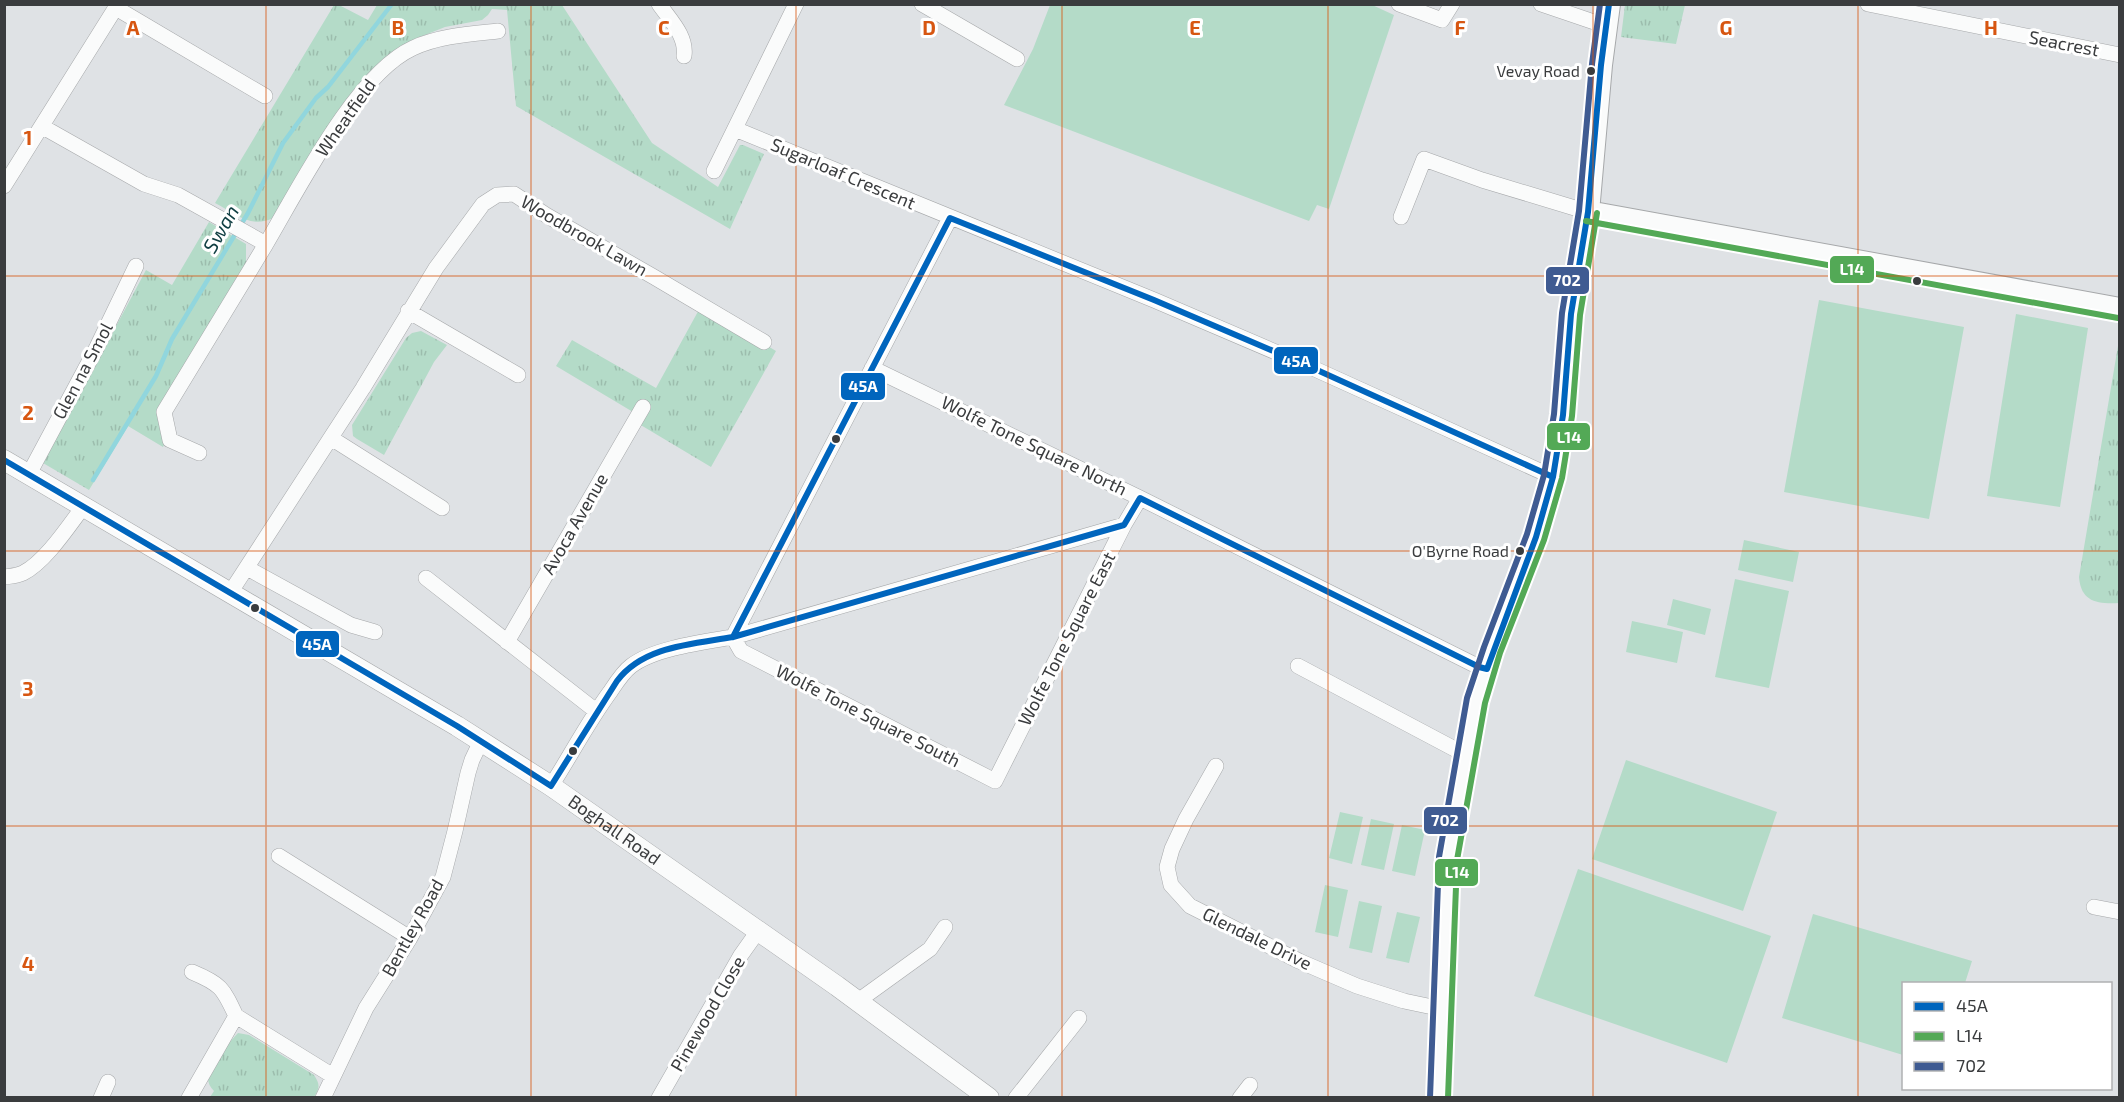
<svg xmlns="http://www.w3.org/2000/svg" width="2124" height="1102" font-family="'Exo 2',sans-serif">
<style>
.grass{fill:url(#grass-tufts)}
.pitch{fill:#b4dbc8}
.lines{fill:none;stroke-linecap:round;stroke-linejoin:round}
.stream{stroke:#91d6dd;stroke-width:4.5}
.minor-casing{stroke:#a6a8aa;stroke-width:16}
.tertiary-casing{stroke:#a6a8aa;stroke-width:21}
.secondary-casing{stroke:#a6a8aa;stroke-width:24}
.minor{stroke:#fafbfb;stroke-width:15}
.tertiary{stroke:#fafbfb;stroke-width:20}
.secondary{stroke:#fafbfb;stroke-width:22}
.bus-1-casing{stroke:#fff;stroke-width:10}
.bus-2-casing{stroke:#fff;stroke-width:10}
.bus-3-casing{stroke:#fff;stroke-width:10}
.bus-1{stroke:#0065bd;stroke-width:6}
.bus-2{stroke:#53a956;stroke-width:6}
.bus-3{stroke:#3f5b92;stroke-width:6}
.grid{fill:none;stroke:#d75611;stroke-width:1.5;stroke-opacity:0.55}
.bus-dot{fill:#3a3c3e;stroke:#fff;stroke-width:2}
.labels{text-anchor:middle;stroke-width:6;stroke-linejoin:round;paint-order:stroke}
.bus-label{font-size:16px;fill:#3a3c3e;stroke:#fff;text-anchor:end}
.street-label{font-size:18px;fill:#3a3c3e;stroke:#fff}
.water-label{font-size:20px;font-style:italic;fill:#124044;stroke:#fff}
.grid-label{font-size:20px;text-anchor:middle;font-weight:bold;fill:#d75611;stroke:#fff;stroke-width:6;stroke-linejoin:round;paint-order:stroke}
.line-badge{stroke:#fff;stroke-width:2}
.badge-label{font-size:16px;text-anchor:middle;font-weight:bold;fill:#fff}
</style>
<defs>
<pattern id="grass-tufts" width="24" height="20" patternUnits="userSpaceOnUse" patternTransform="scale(1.5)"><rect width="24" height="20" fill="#b4dbc8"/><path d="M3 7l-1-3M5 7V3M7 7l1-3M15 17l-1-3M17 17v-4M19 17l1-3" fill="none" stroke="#9cbdad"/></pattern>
</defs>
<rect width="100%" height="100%" fill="#dfe2e5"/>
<path class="grass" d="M 334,5 L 339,5 L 368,20 L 377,5 L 562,5 L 652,143 L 718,187 L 740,145 L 743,145 L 764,154 L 730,229 L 516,106 L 507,10 L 492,9 L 488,15 L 482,20 L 445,27 L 410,41 L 380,63 L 327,128 L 273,218 C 251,229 234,213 215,203 Z
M 1625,5 L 1685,5 L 1676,44 L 1621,37 Z
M 209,222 L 246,244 L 246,265 L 159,421 L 161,434 L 165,443 L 163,447 L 128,426 L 89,490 L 43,463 L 146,270 L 172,285 Z
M 701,306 L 776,351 L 711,467 L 634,421 L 638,415 L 556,366 L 572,340 L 656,388 Z
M 421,331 L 447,345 L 434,362 L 384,455 L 357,439 L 353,436 L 352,425 L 406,338 L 412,333 Z
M 2119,340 L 2119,603 C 2097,604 2081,602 2079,577 Z
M 238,1033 L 249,1035 L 314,1075 C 320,1084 320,1088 314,1097 L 210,1097 L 214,1091 C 210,1087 208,1083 208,1078 C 209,1067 230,1041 238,1033 Z"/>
<path class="pitch" d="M 1370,4 L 1394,15 L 1329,209 L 1317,205 L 1309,221 L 1004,105 L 1033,49 L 1050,5 Z
M 1819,300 L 1964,327 L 1929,519 L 1784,492 Z
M 2016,314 L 2088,328 L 2060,507 L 1987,496 Z
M 1744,540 L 1799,552 L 1793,582 L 1738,570 Z
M 1735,579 L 1789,591 L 1769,688 L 1715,677 Z
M 1673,599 L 1711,609 L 1705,635 L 1667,625 Z
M 1632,621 L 1683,632 L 1677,663 L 1626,652 Z
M 1626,760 L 1777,812 L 1743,911 L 1592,859 Z
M 1340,812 L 1363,817 L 1352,864 L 1329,858 Z
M 1371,819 L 1394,824 L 1384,870 L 1361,865 Z
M 1402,825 L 1425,830 L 1415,876 L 1392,871 Z
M 1578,869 L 1771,936 L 1727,1063 L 1534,996 Z
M 1325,885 L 1348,890 L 1338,937 L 1315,932 Z
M 1359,901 L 1382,906 L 1372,953 L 1349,948 Z
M 1397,912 L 1420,917 L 1409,963 L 1386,958 Z
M 1813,914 L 1972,961 L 1965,983 L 1904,984 L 1903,1055 L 1782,1018 Z"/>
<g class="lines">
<path class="stream" d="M 93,480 L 156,376 L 172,339 L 248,213 L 283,143 L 316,98 L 328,87 L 392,4"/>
<defs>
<path id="minor" d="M 659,4 C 670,20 687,36 684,56
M 922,4 L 1017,59
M 1399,4 L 1442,20 L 1452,4
M 1541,4 L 1594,22 L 1606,24
M 1868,4 L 2120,55
M 116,8 L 265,96
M 43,127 L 144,184 L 178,195 L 266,244 C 298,190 356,74 413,48 C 439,36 470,34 498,31
M 735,129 L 1154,300 L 1306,365 L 1553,477
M 714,171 L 796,4
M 4,186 L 118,4
M 1401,217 L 1424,159 L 1482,180 L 1588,212
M 408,311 L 518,375
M 872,368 L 1140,498 L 1479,667 L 1487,669
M 331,438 L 442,508
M 199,453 L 170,440 L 164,412 L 266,244
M 29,474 L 97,347 L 136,266
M 247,568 L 351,625 L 375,632
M 4,577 C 11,576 17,576 23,573 C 45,562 68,527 83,507
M 426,578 L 596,711
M 230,593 L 363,388 L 436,268 L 483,204 L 497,195 L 514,194 L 546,215 L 654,277 L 764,342
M 733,637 L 741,651 L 995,781 L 1124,525 L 1140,498
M 733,637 L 950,218
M 507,642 L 643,407
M 1298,666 L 1466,755
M 1216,766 L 1186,819 L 1172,849 L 1167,867 L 1171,885 L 1190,906 L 1299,961 L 1357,986 L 1404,1001 L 1442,1009
M 551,786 C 571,755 588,722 610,692 C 616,683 623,672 631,666 C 654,648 704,642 733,637 L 1124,525
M 279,856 L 410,938
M 2094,907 L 2120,912
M 192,972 C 221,984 223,988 236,1016
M 858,1001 L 930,949 L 945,927
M 101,1098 L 108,1082
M 189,1098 L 236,1016 L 333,1076
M 323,1098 L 366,1008 L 410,938 L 443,877 L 455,831 L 468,773 L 472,760 L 481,741
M 659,1098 L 741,955 L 758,931
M 1016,1098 L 1079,1018
M 1240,1098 L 1250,1085"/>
<g id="tertiary">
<path id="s1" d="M 4,460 L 457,726 L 551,786 L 837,986 L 989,1098"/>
</g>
<path id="secondary" d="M 1588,212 L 2120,309
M 1439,1098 L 1448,859 L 1476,701 L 1492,650 L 1536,537 L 1553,477 L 1563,415 L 1571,314 L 1588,212 L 1601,65 L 1609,4"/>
</defs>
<use href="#minor" class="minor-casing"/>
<use href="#tertiary" class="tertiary-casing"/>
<use href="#secondary" class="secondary-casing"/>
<use href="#minor" class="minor"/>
<use href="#tertiary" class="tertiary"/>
<use href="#secondary" class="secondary"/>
<defs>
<path id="bus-1" d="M 4,460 L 457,726 L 551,786
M 733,637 L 950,218 L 1154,300 L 1306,365 L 1553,477
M 551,786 L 617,681 C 643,646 693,644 733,637 L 1124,525 L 1140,498 L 1479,667 L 1487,669 L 1536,537 L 1553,477 L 1563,415 L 1571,314 L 1588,212 L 1601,65 L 1609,4"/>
<path id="bus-2" d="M 1586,221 L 2118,318
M 1448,1098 L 1457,860 L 1485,703 L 1500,653 L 1544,540 L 1562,478 L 1572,416 L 1580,315 L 1597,213"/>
<path id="bus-3" d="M 1430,1098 L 1439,857 L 1467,698 L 1484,647 L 1527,534 L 1544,475 L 1554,414 L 1562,313 L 1579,211 L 1592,64 L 1600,4"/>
</defs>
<use href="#bus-1" class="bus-1-casing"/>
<use href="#bus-2" class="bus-2-casing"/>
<use href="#bus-3" class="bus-3-casing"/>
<use href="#bus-1" class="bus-1"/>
<use href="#bus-2" class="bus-2"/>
<use href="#bus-3" class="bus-3"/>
</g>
<path class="grid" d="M 266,4 L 266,1098M 531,4 L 531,1098M 796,4 L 796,1098M 1062,4 L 1062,1098M 1328,4 L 1328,1098M 1593,4 L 1593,1098M 1858,4 L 1858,1098M 4,276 L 2120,276M 4,551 L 2120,551M 4,826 L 2120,826"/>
<g class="bus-dot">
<circle cx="1591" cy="71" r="5"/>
<circle cx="1917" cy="281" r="5"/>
<circle cx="836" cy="439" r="5"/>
<circle cx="1520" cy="551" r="5"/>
<circle cx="255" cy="608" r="5"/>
<circle cx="573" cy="751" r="5"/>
</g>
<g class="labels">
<g class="bus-label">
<text x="1580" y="77">Vevay Road</text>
<text x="1509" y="557">O'Byrne Road</text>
</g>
<g class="street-label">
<text transform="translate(2064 44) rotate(11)" y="6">Seacrest</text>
<text transform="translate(346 118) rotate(-55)" y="6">Wheatfield</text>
<text transform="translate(843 174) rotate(23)" y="6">Sugarloaf Crescent</text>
<text transform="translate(584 236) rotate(30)" y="6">Woodbrook Lawn</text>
<text transform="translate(83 371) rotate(-62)" y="6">Glen na Smol</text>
<text transform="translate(1034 446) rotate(26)" y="6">Wolfe Tone Square North</text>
<text transform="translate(575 524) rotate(-60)" y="6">Avoca Avenue</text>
<text transform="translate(1067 639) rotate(-63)" y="6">Wolfe Tone Square East</text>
<text transform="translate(868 716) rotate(27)" y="6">Wolfe Tone Square South</text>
<text dy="6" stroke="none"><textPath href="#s1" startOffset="714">Boghall Road</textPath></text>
<text transform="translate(413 928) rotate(-61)" y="6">Bentley Road</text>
<text transform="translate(1257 939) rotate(26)" y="6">Glendale Drive</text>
<text transform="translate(708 1014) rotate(-60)" y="6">Pinewood Close</text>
</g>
<g class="water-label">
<text transform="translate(221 229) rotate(-60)" y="7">Swan</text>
</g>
</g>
<g class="grid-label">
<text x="133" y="35">A</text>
<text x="398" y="35">B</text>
<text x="664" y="35">C</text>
<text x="929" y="35">D</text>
<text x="1195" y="35">E</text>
<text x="1460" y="35">F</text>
<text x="1726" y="35">G</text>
<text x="1991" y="35">H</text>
<text x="28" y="145">1</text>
<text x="28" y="420">2</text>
<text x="28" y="696">3</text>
<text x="28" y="971">4</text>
</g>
<g class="line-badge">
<rect x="1829" y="255" width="46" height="29" rx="6" fill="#53a956"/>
<rect x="1545" y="266" width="45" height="29" rx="6" fill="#3f5b92"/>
<rect x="1273" y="346" width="46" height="29" rx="6" fill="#0065bd"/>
<rect x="840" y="372" width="46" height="29" rx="6" fill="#0065bd"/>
<rect x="1546" y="422" width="45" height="29" rx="6" fill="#53a956"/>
<rect x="295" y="630" width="45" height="28" rx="6" fill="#0065bd"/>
<rect x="1423" y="806" width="45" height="29" rx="6" fill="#3f5b92"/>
<rect x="1434" y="858" width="45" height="29" rx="6" fill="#53a956"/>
</g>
<g class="badge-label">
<text x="1852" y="275">L14</text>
<text x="1567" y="286">702</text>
<text x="1296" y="367">45A</text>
<text x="863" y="392">45A</text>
<text x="1569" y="443">L14</text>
<text x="317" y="650">45A</text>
<text x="1445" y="826">702</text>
<text x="1457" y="878">L14</text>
</g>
<rect width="2124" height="1102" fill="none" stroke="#3a3c3e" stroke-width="12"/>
<rect x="1902" y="982" width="210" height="108" fill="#ffffff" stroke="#b0b1b2" stroke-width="1.5"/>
<rect x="1914" y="1002" width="30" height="9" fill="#0065bd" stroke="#b0b1b2" stroke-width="1.5"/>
<text x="1956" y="1012" font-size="18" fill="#3a3c3e">45A</text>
<rect x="1914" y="1032" width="30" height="9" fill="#53a956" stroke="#b0b1b2" stroke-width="1.5"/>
<text x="1956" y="1042" font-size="18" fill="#3a3c3e">L14</text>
<rect x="1914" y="1062" width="30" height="9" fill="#3f5b92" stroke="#b0b1b2" stroke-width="1.5"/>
<text x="1956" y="1072" font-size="18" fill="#3a3c3e">702</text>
</svg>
